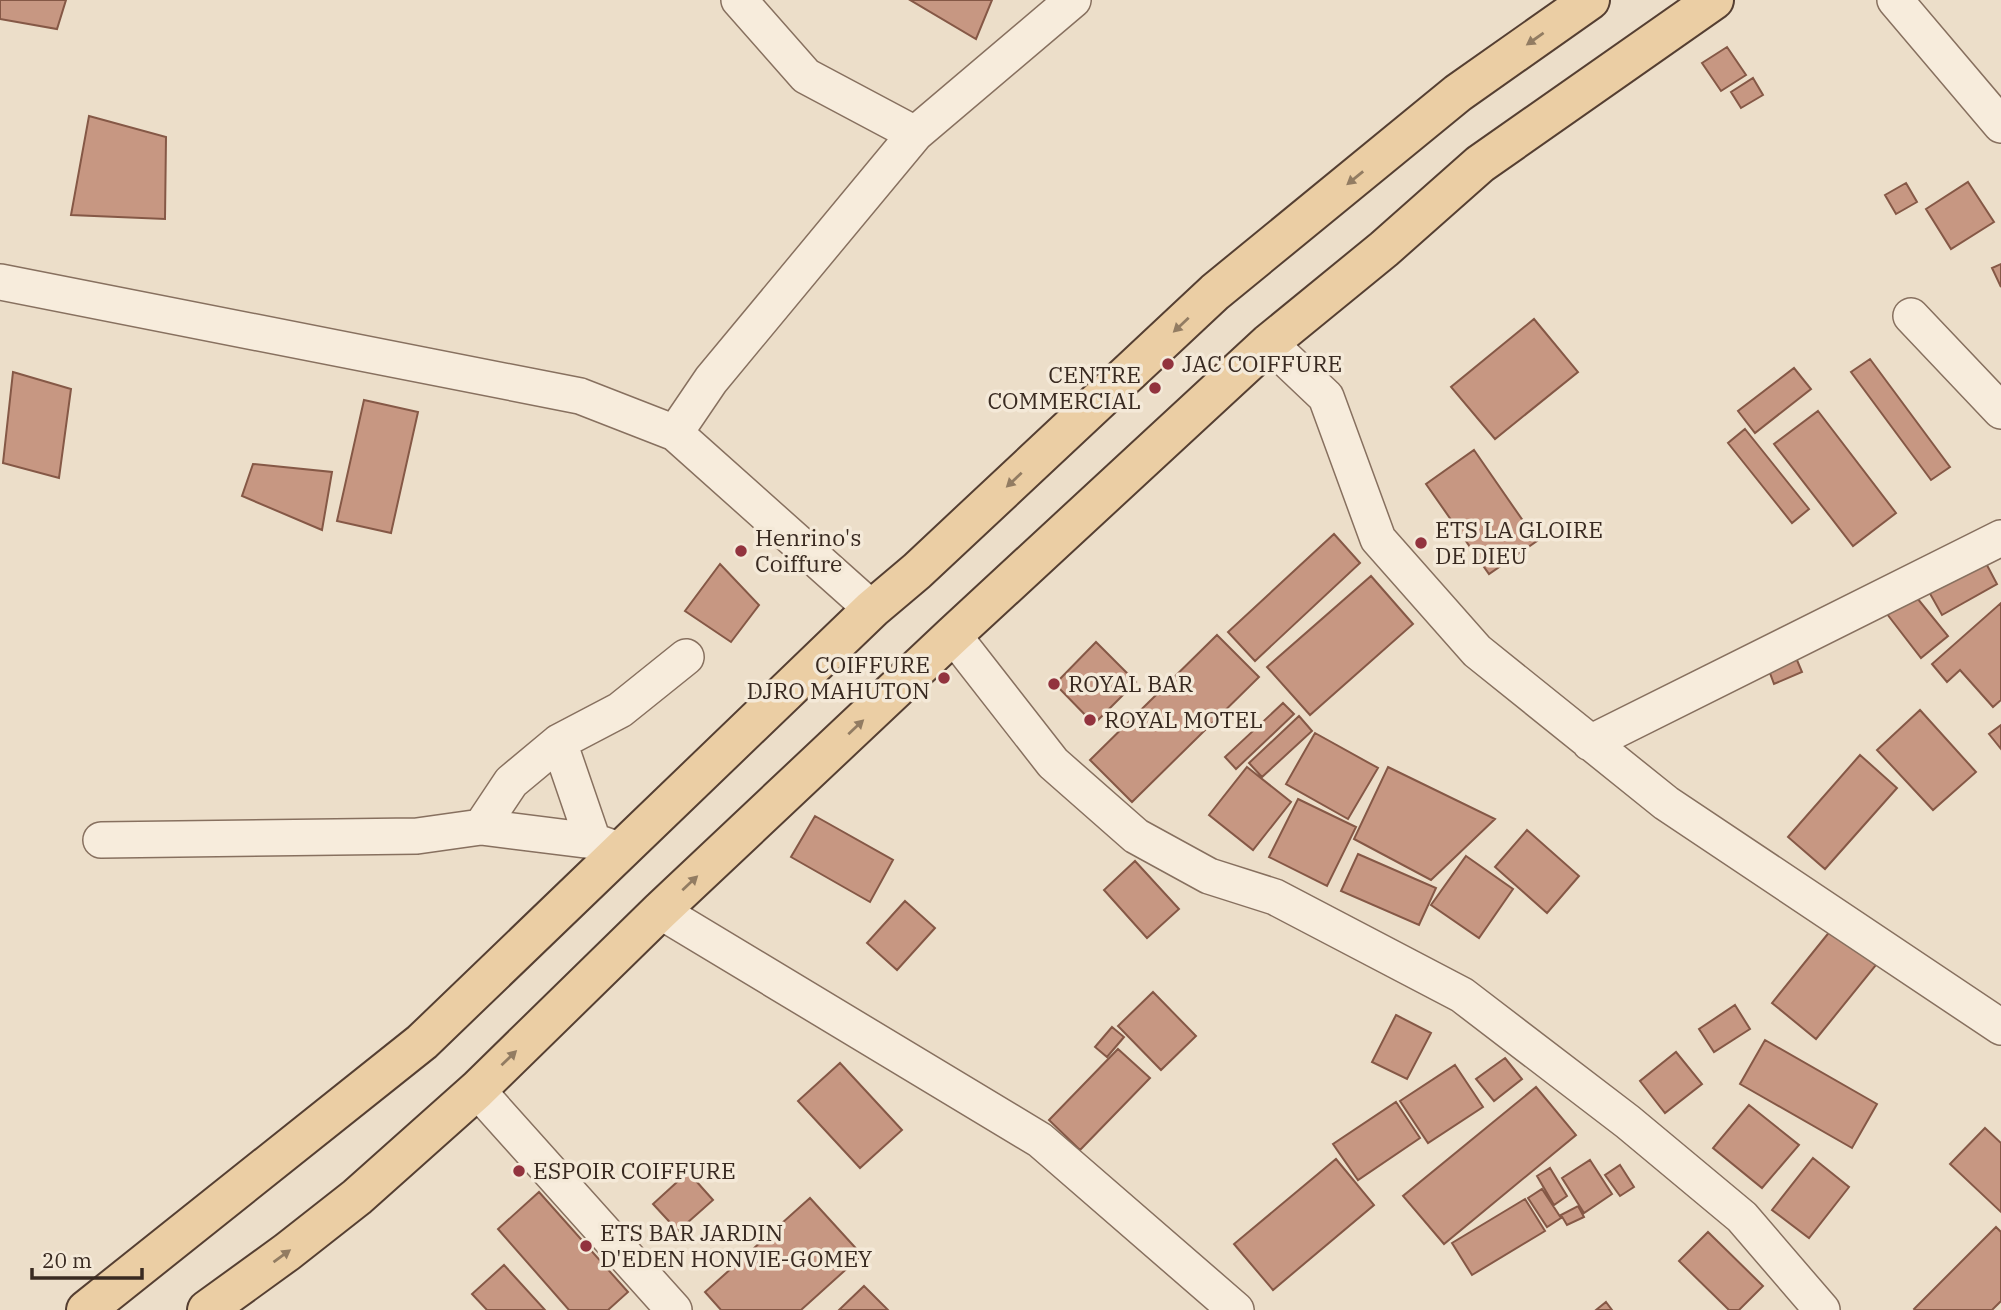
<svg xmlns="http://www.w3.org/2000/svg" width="2001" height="1310" font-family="'IBM Plex Serif',serif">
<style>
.building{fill:#c79782;stroke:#855846;stroke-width:2}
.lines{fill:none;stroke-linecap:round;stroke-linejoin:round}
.minor-casing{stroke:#87705f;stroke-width:38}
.primary-casing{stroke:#553f32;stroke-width:42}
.minor{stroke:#f7ecdc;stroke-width:35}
.primary{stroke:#ebcea4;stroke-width:38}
.oneway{fill:#927c62}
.poi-dot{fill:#92333e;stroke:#f4e9d8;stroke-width:2.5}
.labels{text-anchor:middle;stroke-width:7;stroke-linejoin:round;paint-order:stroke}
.poi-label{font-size:23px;fill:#392a21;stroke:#f4e9d8;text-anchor:start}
</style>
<rect width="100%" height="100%" fill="#ecdec9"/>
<path class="building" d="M 0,0 L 66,0 L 57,29 L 0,19 Z
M 910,0 L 992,0 L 976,39 Z
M 1727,47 L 1746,75 L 1721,91 L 1702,63 Z
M 1753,78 L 1763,95 L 1741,108 L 1731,92 Z
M 89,116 L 166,137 L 165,219 L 71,215 Z
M 1968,182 L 1994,222 L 1951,249 L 1926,209 Z
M 1906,183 L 1917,202 L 1896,214 L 1885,195 Z
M 2001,264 L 2001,287 L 1992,268 Z
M 1534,319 L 1578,372 L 1495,439 L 1451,387 Z
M 1870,359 L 1950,467 L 1931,480 L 1851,372 Z
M 1794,368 L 1811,389 L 1755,433 L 1738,411 Z
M 13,372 L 71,389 L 59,478 L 3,463 Z
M 364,400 L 418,412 L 391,533 L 337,521 Z
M 1818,411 L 1896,513 L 1853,546 L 1774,444 Z
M 1745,429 L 1809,509 L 1792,523 L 1728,443 Z
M 1474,450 L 1537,541 L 1489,574 L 1426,484 Z
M 253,464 L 332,472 L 322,530 L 242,496 Z
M 1334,534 L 1360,563 L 1255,661 L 1228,632 Z
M 1980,552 L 1997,584 L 1942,615 L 1924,583 Z
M 720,564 L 759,605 L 731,642 L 685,611 Z
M 1371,576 L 1413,624 L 1310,715 L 1267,667 Z
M 1913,593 L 1948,636 L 1921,658 L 1887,614 Z
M 2001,603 L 2001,700 L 1993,707 L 1960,670 L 1947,682 L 1932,664 Z
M 1217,635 L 1259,677 L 1132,802 L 1090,760 Z
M 1096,642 L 1136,682 L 1094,724 L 1055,684 Z
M 1794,653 L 1802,672 L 1774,684 L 1767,665 Z
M 1283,703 L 1294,714 L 1236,769 L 1225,757 Z
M 1920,710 L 1976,772 L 1933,810 L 1877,750 Z
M 1299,716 L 1312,731 L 1262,777 L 1249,763 Z
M 2001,725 L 2001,749 L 1989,734 Z
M 1315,733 L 1378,768 L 1348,819 L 1286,784 Z
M 1860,755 L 1897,788 L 1825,869 L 1788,837 Z
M 1247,767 L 1291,802 L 1253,850 L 1209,815 Z
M 1388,767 L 1495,819 L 1431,880 L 1354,839 Z
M 1298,799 L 1356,827 L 1327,886 L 1269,857 Z
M 815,816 L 893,860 L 870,902 L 791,857 Z
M 1527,830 L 1579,876 L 1547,913 L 1495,867 Z
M 1358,854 L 1436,888 L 1419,925 L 1341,891 Z
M 1466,856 L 1513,889 L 1479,938 L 1431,905 Z
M 1135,861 L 1179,909 L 1147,938 L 1104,890 Z
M 905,901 L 935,928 L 897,970 L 867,943 Z
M 1831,930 L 1876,965 L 1816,1039 L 1772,1003 Z
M 1153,992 L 1196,1036 L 1161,1070 L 1118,1026 Z
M 1735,1005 L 1750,1029 L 1714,1052 L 1699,1029 Z
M 1396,1015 L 1431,1033 L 1407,1079 L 1372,1062 Z
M 1112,1027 L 1124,1037 L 1107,1057 L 1095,1047 Z
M 1765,1040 L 1877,1104 L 1852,1148 L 1740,1084 Z
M 1118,1049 L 1150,1078 L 1080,1150 L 1049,1120 Z
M 1676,1052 L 1702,1084 L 1665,1113 L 1640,1081 Z
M 1505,1058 L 1522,1079 L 1494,1101 L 1476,1079 Z
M 840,1063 L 902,1130 L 860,1168 L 798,1101 Z
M 1455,1065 L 1483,1107 L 1428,1143 L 1400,1101 Z
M 1536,1087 L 1576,1135 L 1444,1244 L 1403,1196 Z
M 1396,1102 L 1420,1138 L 1358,1180 L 1333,1144 Z
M 1749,1105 L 1799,1145 L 1762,1188 L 1713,1148 Z
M 1985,1128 L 2001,1143 L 2001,1212 L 1950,1164 Z
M 1813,1158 L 1849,1187 L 1809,1238 L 1772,1210 Z
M 1336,1159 L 1374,1205 L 1273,1290 L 1234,1244 Z
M 1590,1160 L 1612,1194 L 1584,1213 L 1562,1178 Z
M 1620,1165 L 1634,1187 L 1620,1196 L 1605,1175 Z
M 1550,1168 L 1567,1196 L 1554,1205 L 1537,1176 Z
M 688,1172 L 713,1200 L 678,1231 L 653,1204 Z
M 1542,1189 L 1561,1218 L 1547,1227 L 1528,1198 Z
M 539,1192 L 628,1292 L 608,1310 L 569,1310 L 498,1229 Z
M 810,1198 L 862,1255 L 801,1310 L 721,1310 L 705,1292 Z
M 1525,1199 L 1545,1231 L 1472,1275 L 1452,1243 Z
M 1578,1206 L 1584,1217 L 1567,1225 L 1561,1215 Z
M 1996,1227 L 2001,1232 L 2001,1301 L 1992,1310 L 1915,1310 L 1914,1309 Z
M 1708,1232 L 1763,1286 L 1739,1310 L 1729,1310 L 1679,1261 Z
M 504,1265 L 545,1310 L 487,1310 L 472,1294 Z
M 864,1286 L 888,1310 L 839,1310 Z
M 1606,1302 L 1612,1310 L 1596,1310 Z"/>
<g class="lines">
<defs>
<path id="minor" d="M 739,0 L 806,76 L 915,134
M 1895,0 L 2001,125
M 0,282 L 580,396 L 675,433 L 872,609
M 1911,316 L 2001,411
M 1269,343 L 1326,397 L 1378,539 L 1477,651 L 1666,803 L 2001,1027
M 675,433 L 711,380 L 915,134 L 1073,0
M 953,635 L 1053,763 L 1136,836 L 1209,876 L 1275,897 L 1462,995 L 1628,1122 L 1742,1217 L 1822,1310
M 559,742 L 593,841
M 1590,743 L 2001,538
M 481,827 L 511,782 L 559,742 L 620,710 L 686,657
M 101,840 L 417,836 L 481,827 L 593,841 L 622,851
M 660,911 L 1040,1140 L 1236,1310
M 477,1090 L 674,1310"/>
<path id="primary" d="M 86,1310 L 422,1042 L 872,609 L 917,571 L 1215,292 L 1458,93 L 1590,0
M 207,1310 L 287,1252 L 357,1197 L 477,1090 L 660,911 L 953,635 L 1269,343 L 1384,249 L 1480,164 L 1714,0"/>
</defs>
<use href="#minor" class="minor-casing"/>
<use href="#primary" class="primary-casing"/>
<use href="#minor" class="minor"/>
<use href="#primary" class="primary"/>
</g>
<defs><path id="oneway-solid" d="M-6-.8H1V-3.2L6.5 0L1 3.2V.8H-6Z" transform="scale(1.75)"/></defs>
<g class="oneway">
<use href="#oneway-solid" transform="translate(1535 39) rotate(145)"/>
<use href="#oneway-solid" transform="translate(1355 178) rotate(141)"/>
<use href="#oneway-solid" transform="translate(1181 325) rotate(137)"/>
<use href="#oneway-solid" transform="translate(1014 480) rotate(137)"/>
<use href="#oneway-solid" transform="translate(856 727) rotate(-43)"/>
<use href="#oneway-solid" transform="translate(690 883) rotate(-43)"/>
<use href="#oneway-solid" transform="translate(509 1058) rotate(-44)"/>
<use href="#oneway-solid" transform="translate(282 1256) rotate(-36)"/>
</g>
<g class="poi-dot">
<circle cx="1168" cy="364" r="7"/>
<circle cx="1155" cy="388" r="7"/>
<circle cx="1421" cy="543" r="7"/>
<circle cx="741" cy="551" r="7"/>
<circle cx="944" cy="678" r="7"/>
<circle cx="1054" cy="684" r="7"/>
<circle cx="1090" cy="720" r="7"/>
<circle cx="519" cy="1171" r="7"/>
<circle cx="586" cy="1246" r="7"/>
</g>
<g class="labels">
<g class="poi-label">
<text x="1182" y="372">JAC COIFFURE</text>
<text x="1141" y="383" text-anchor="end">CENTRE<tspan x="1141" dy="26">COMMERCIAL</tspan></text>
<text x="1435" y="538">ETS LA GLOIRE<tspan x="1435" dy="26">DE DIEU</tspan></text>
<text x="755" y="546">Henrino's<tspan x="755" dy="26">Coiffure</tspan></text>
<text x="930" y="673" text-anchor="end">COIFFURE<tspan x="930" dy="26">DJRO MAHUTON</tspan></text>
<text x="1068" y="692">ROYAL BAR</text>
<text x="1104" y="728">ROYAL MOTEL</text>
<text x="533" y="1179">ESPOIR COIFFURE</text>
<text x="600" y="1241">ETS BAR JARDIN<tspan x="600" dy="26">D'EDEN HONVIE-GOMEY</tspan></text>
</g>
</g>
<path d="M32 1268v10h110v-10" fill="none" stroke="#392a21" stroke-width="3.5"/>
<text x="42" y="1268" font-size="21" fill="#392a21" stroke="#f4e9d8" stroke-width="5" paint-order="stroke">20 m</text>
</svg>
